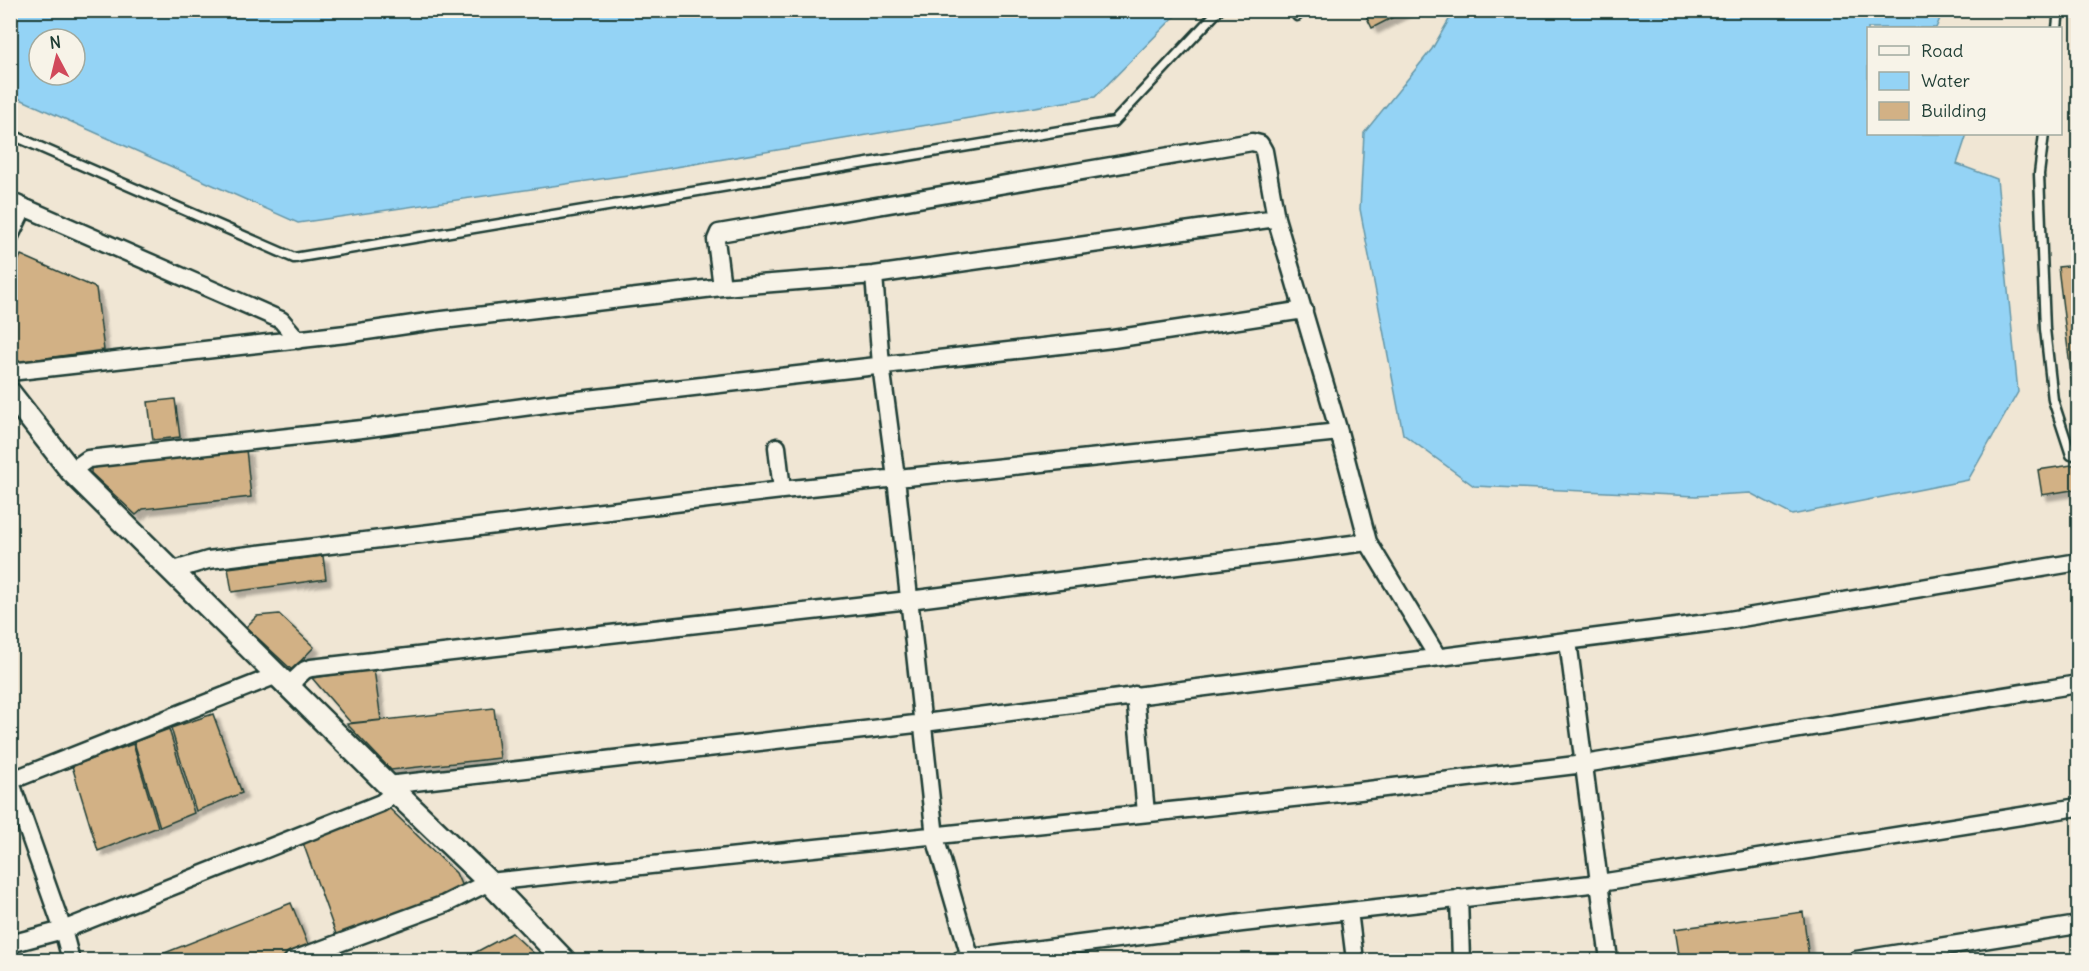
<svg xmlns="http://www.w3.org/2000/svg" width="2089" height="971" font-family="Delius,sans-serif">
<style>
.water{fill:#94d3f5;stroke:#6597a8;stroke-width:1.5;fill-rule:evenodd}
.building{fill:#d2b185;stroke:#1f3d34;stroke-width:1.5;filter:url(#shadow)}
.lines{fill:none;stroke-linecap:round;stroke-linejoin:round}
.service-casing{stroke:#1f3d34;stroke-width:13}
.minor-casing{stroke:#1f3d34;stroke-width:21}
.tertiary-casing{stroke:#1f3d34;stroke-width:26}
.service{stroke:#f7f3e8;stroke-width:8}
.minor{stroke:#f7f3e8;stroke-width:16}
.tertiary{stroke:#f7f3e8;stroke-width:21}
</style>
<defs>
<filter id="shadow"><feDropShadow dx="5.5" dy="5.5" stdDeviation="1.5" flood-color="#0004"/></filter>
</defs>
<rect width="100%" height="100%" fill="#f0e6d4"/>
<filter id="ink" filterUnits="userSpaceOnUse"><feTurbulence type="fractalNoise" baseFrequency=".0167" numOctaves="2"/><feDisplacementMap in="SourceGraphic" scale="12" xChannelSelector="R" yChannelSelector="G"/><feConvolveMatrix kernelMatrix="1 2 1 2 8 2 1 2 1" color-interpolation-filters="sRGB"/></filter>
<g filter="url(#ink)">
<path class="water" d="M 10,11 L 11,10 L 1180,11 L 1095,97 L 628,175 L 298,223 L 11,95 ZM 39,39 L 75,39 L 75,75 L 39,75 Z
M 1454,11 L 1943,11 L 1936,28 L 1868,28 L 1868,134 L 1967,134 L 1957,164 L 1997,179 L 2018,392 L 1968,480 L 1792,515 L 1750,493 L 1696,496 L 1474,486 L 1403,434 L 1360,209 L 1364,133 L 1432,49 Z"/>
<path class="building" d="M 1363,10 L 1407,10 L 1372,28 Z
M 21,255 L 96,288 L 104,350 L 10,363 L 10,279 Z
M 2078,265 L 2078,399 L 2074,400 L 2058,267 Z
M 175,399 L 180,437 L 153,440 L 148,402 Z
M 246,449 L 251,497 L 143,509 L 136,515 L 91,473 L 91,467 L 95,464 Z
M 2078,464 L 2078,489 L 2042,495 L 2038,470 Z
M 323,556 L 326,579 L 232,592 L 228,568 Z
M 279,614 L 314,647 L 292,670 L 246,627 L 257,616 Z
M 374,669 L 381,720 L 351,723 L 312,678 Z
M 494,708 L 500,758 L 391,770 L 347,724 Z
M 213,714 L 242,793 L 196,811 L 171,728 Z
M 169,729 L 194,813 L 160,827 L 134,742 Z
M 133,744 L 158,827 L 98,851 L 72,766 Z
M 390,809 L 456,873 L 463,889 L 337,937 L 303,843 Z
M 291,903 L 309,947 L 275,960 L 147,960 Z
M 1803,912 L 1809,958 L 1793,960 L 1680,960 L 1675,929 Z
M 512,933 L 541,960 L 461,960 Z"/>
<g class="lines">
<defs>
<path id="service" d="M 1297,16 L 1302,10
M 2057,28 L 2059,10
M 10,134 L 294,258 L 1114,122 L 1219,10
M 2044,134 L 2039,174 L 2045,329 L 2053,400 L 2071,455"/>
<path id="minor" d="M 10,201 L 281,320 L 298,340
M 10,236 L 24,207
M 874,275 L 881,365 L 896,478 L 935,837 L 971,960
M 722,287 L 716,240 L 719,233 L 1252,142 L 1260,144 L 1264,151 L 1276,218 L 1339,432 L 1368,542 L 1437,656
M 10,372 L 346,334 L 434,321 L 722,287 L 874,275 L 1276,218
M 777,447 L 782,490
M 71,471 L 88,459 L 362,429 L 553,403 L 1113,339 L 1304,310
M 171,571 L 208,560 L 782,490 L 1339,432
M 1568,641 L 1609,960
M 288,686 L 305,670 L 311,668 L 909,600 L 1368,542
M 1135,695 L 1146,813
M 10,780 L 63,930 L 71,960
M 10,781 L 277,675
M 388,785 L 924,723 L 1723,621 L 2078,562
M 1459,898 L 1461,960
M 1349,911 L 1355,960
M 10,944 L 63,930 L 381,803 L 395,792
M 293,960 L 445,904 L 489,882 L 1360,791 L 1584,764 L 2078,684
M 960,960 L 970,958 L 1242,923 L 1600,883 L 2078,807
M 1856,960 L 2078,925"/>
<path id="tertiary" d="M 10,393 L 71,471 L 388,785 L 489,882 L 564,960"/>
</defs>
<use href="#service" class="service-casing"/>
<use href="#minor" class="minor-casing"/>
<use href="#tertiary" class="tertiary-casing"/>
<use href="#service" class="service"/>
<use href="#minor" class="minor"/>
<use href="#tertiary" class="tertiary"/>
</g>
</g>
<rect width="2089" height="971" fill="none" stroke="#f7f3e8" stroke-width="36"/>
<rect x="18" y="18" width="2053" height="935" fill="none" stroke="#1f3d34" stroke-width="2" filter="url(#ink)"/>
<rect x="1867" y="27" width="195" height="108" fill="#f7f3e8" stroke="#a1aaa0" stroke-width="1.5"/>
<rect x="1879" y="46" width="30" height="9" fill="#f7f3e8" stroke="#a1aaa0" stroke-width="1.5"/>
<text x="1921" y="57" font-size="18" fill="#1f3d34">Road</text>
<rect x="1879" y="72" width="30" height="18" fill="#94d3f5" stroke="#a1aaa0" stroke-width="1.5"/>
<text x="1921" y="87" font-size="18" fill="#1f3d34">Water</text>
<rect x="1879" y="102" width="30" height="18" fill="#d2b185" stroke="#a1aaa0" stroke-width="1.5"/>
<text x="1921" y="117" font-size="18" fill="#1f3d34">Building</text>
<g transform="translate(57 57) rotate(353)"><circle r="28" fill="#f7f3e8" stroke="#a1aaa0" stroke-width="1.5"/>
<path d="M0-4.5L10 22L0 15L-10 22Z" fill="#d1495b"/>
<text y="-9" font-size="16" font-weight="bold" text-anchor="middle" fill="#1f3d34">N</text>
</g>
</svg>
